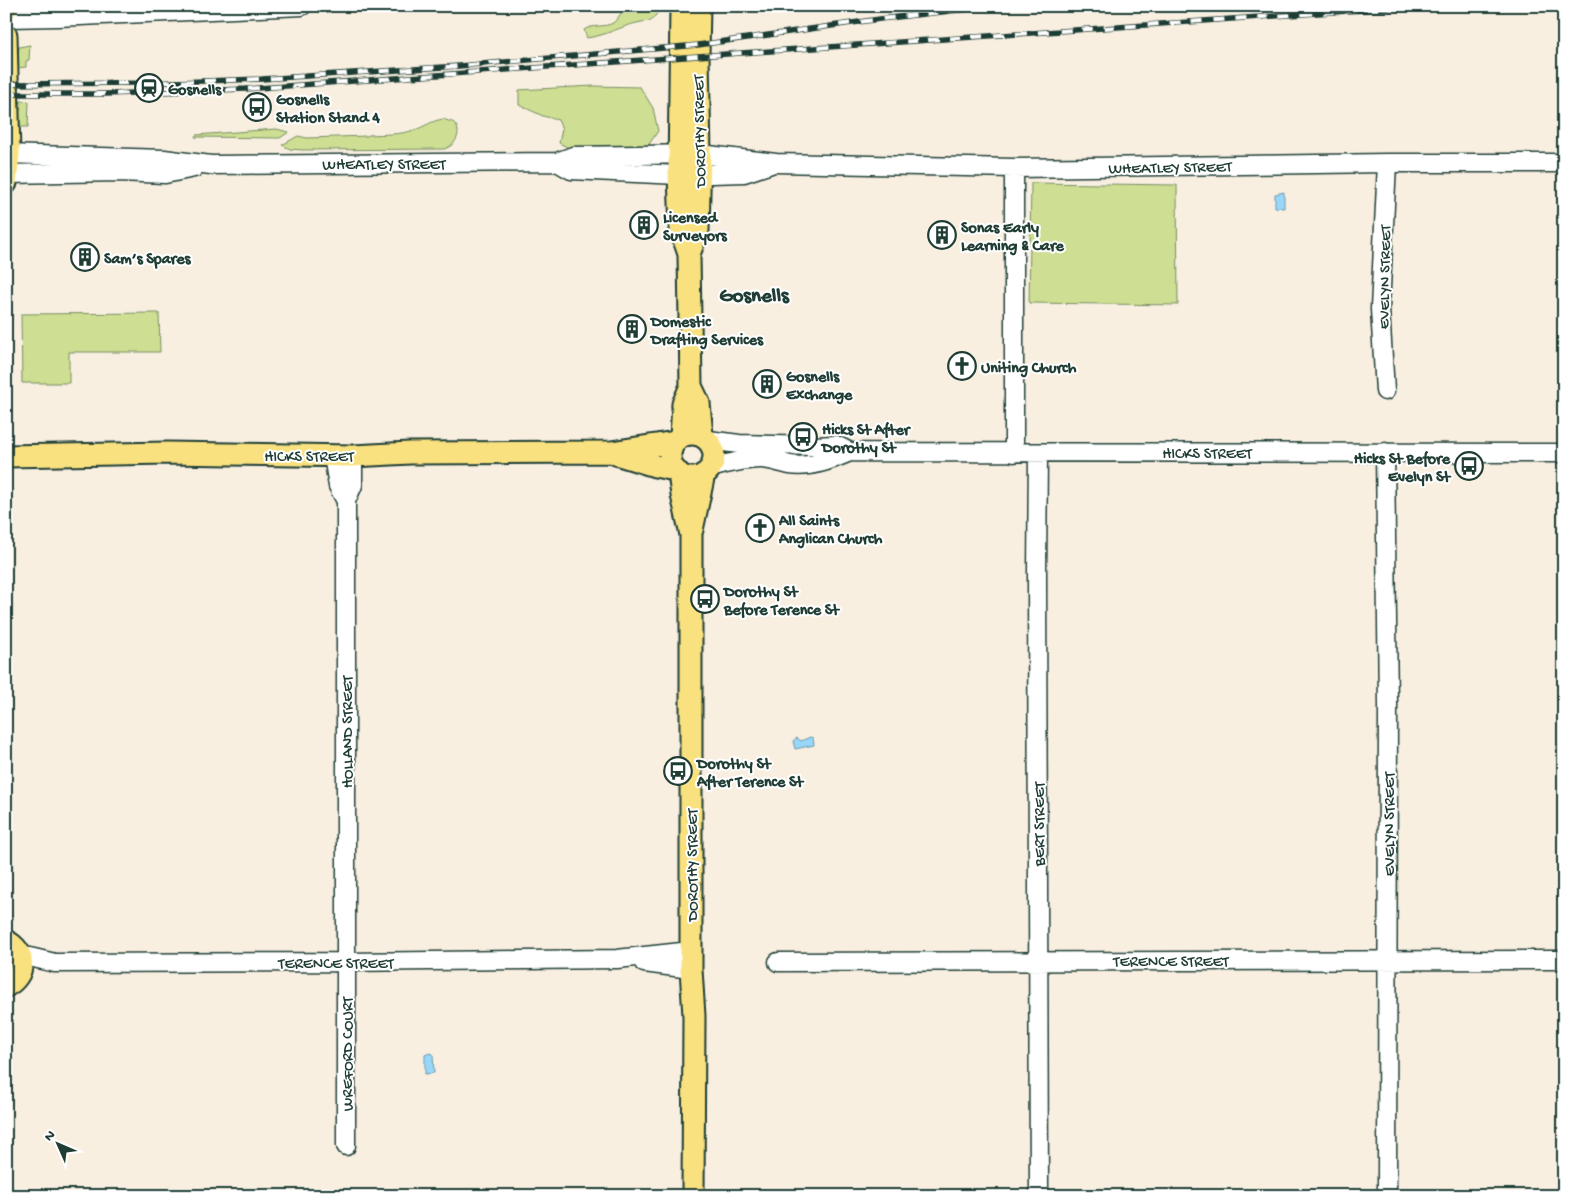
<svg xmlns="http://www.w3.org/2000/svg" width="1570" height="1202" font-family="'Gochi Hand',sans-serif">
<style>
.green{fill:#cede92;stroke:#768e63}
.water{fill:#99d7fa;stroke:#6899ab}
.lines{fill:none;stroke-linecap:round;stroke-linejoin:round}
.minor-casing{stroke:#1f3d34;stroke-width:21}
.major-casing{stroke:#1f3d34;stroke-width:25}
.minor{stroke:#fff;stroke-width:18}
.major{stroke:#fae180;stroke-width:21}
.rail-casing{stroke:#1f3d34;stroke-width:5.5}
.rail{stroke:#fff;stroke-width:4;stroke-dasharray:11;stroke-linecap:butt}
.labels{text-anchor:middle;stroke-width:4;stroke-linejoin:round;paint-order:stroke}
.poi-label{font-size:16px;font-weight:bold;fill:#1f3d34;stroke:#fff;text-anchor:start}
.street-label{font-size:16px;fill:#1f3d34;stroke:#fff}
.district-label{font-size:21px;font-weight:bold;fill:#1f3d34;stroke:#fff}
</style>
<rect width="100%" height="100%" fill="#f8efe1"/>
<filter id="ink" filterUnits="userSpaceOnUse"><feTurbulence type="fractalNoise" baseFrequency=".02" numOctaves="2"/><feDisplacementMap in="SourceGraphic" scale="10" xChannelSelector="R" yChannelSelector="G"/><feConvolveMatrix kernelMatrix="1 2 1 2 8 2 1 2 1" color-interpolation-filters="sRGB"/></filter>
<g filter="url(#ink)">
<path class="green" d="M 626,6 L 657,6 L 659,11 L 651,21 C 626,22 611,35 587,38 L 584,30 C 592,24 604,28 613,23 C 619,19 621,11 626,6 Z
M 30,45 L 29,60 L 26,61 L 26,67 L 17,68 L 19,47 Z
M 593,86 L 640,87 L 653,108 L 658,131 L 647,147 L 571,149 L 559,143 L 562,129 L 558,120 L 543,116 L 519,105 L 519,90 Z
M 16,100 L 29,102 L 28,127 L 19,127 L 16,125 L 15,113 L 20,110 L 21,108 L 17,107 Z
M 444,119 C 445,120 452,122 453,122 C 464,132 455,146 444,149 L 302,150 L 290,149 L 282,145 L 298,136 L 307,138 L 367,136 L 369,135 C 384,134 400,135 414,130 C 425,127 432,120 444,119 Z
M 276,129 L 289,132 L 280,138 L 195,137 L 196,135 Z
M 1031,183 L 1177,185 L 1178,305 L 1029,303 Z
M 159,313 L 160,352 L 69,352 L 69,383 L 22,383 L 21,314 Z"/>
<path class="water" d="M 1284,192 L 1284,208 L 1275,207 L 1275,194 Z
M 810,737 L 813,738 L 814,745 L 795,749 L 793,741 L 797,738 L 801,741 Z
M 430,1053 L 433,1054 L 434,1073 L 425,1074 L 425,1055 Z"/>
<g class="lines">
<defs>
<path id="minor" d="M 6,18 L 58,17 L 302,6
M 6,154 L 164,159 L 211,165 L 557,162 L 573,156 L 700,154 L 776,163 L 1014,168 L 1387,163 L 1564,163
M 557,162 L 571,170 L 679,175 L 744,173 L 771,164
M 6,174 L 119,172 L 165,174 L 194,168
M 1385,391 L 1380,309 L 1387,163
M 708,440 L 739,444 L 812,446 L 836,445 L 850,452
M 1385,452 L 1388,705 L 1387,1196
M 1014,453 L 1014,168
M 1038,453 L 1037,573 L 1039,1196
M 333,456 L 338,486 L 346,501
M 710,468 C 727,464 743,459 760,459 C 770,459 780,463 790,465 C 812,468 831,460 850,452 L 1564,453
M 21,955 L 55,963 L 346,962 L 617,959 L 691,951
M 778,962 L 1564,960
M 644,963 L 691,969
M 346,1146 L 346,501 L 353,485 L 353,456"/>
<path id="major" d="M 6,9 L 6,6
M 6,35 L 9,154 L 6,183
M 689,254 L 698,231 L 700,154 L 698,56 L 699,6
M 691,386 L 699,403 L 702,436
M670 456a22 22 0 1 1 44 0a22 22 0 1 1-44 0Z
M 681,437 L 683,404 L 691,386 L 689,254 L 681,231 L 679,175 L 681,6
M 616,454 L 655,466 L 675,470
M 6,456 L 168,453 L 353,456 L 410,453 L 611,452 L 675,442
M 679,473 L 682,495 L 691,535 L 691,969 L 694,1016 L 693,1196
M 692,530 L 704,474
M 6,941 C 27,951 26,976 6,986"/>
</defs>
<use href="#minor" class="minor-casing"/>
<use href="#major" class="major-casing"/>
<use href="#minor" class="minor"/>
<use href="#major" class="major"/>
<defs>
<path id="rail" d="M 6,84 L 144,83 L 262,79 L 459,66 L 698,45 L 880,19 L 994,6
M 6,94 L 106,94 L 246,89 L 698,56 L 1420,6"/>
</defs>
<use href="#rail" class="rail-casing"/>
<use href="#rail" class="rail"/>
</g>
</g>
<defs>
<symbol id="station-ring" viewBox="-11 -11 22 22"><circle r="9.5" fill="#fff" stroke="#1f3d34" stroke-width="1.5"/><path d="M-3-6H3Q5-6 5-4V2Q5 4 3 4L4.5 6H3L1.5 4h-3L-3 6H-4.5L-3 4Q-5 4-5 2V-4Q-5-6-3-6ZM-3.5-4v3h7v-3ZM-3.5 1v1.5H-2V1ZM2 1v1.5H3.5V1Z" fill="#1f3d34"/></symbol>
<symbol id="bus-ring" viewBox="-11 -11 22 22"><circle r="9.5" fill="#fff" stroke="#1f3d34" stroke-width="1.5"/><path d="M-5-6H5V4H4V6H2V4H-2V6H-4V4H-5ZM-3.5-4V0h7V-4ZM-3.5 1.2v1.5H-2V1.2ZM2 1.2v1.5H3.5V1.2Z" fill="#1f3d34"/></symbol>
<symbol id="building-ring" viewBox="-11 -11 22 22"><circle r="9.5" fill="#fff" stroke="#1f3d34" stroke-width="1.5"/><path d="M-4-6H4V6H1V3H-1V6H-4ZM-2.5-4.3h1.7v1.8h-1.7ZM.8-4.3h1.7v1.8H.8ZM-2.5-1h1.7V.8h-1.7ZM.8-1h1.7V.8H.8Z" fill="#1f3d34"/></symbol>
<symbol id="church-ring" viewBox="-11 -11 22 22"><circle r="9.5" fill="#fff" stroke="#1f3d34" stroke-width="1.5"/><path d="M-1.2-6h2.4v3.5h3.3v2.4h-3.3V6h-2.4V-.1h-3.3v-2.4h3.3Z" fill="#1f3d34"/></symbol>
</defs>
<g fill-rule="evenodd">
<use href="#station-ring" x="133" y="72" width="32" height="32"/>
<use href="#bus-ring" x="241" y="91" width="32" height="32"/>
<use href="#building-ring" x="628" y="209" width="32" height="32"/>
<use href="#building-ring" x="926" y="219" width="32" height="32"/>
<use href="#building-ring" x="69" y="241" width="32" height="32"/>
<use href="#building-ring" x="616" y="313" width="32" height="32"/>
<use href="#church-ring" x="946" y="350" width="32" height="32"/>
<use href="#building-ring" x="751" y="368" width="32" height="32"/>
<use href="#bus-ring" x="787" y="421" width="32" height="32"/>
<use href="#bus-ring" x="1453" y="450" width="32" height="32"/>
<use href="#church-ring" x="744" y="512" width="32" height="32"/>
<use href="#bus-ring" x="689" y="583" width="32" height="32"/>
<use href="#bus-ring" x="662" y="755" width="32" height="32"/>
</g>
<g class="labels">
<g class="poi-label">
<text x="168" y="94">Gosnells</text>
<text x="276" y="104">Gosnells<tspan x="276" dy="18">Station Stand 4</tspan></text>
<text x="663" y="222">Licensed<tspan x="663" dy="18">Surveyors</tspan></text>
<text x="961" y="232">Sonas Early<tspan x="961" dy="18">Learning &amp; Care</tspan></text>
<text x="104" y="263">Sam’s Spares</text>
<text x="651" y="326">Domestic<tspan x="651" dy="18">Drafting Services</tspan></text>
<text x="981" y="372">Uniting Church</text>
<text x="786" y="381">Gosnells<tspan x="786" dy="18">Exchange</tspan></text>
<text x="822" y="434">Hicks St After<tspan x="822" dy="18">Dorothy St</tspan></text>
<text x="1450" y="463" text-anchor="end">Hicks St Before<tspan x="1450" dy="18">Evelyn St</tspan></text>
<text x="779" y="525">All Saints<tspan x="779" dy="18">Anglican Church</tspan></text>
<text x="724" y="596">Dorothy St<tspan x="724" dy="18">Before Terence St</tspan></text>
<text x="697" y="768">Dorothy St<tspan x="697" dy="18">After Terence St</tspan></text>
</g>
<g class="street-label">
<text transform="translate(698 131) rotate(-91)" y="6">DOROTHY STREET</text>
<text x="384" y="169">WHEATLEY STREET</text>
<text transform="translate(1170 166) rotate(-1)" y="6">WHEATLEY STREET</text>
<text transform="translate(1383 277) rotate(-89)" y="6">EVELYN STREET</text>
<text x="1207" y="458">HICKS STREET</text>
<text x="309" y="461">HICKS STREET</text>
<text transform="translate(346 732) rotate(-90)" y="6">HOLLAND STREET</text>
<text transform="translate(1038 824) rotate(-90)" y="6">BERT STREET</text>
<text transform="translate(1388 824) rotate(-90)" y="6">EVELYN STREET</text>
<text transform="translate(691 865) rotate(-90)" y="6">DOROTHY STREET</text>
<text x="1171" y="966">TERENCE STREET</text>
<text x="336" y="968">TERENCE STREET</text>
<text transform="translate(346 1054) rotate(-90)" y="6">WREFORD COURT</text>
</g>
<g class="district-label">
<text x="754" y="301">Gosnells</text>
</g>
</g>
<rect width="1570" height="1202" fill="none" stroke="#fff" stroke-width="25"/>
<rect x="12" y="12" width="1545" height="1177" fill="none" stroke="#1f3d34" stroke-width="2" filter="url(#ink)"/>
<g transform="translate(58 1144) rotate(315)" stroke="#ffffff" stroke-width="4" paint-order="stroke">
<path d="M0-4L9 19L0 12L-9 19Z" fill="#1f3d34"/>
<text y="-8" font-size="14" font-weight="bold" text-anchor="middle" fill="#1f3d34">N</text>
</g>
</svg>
